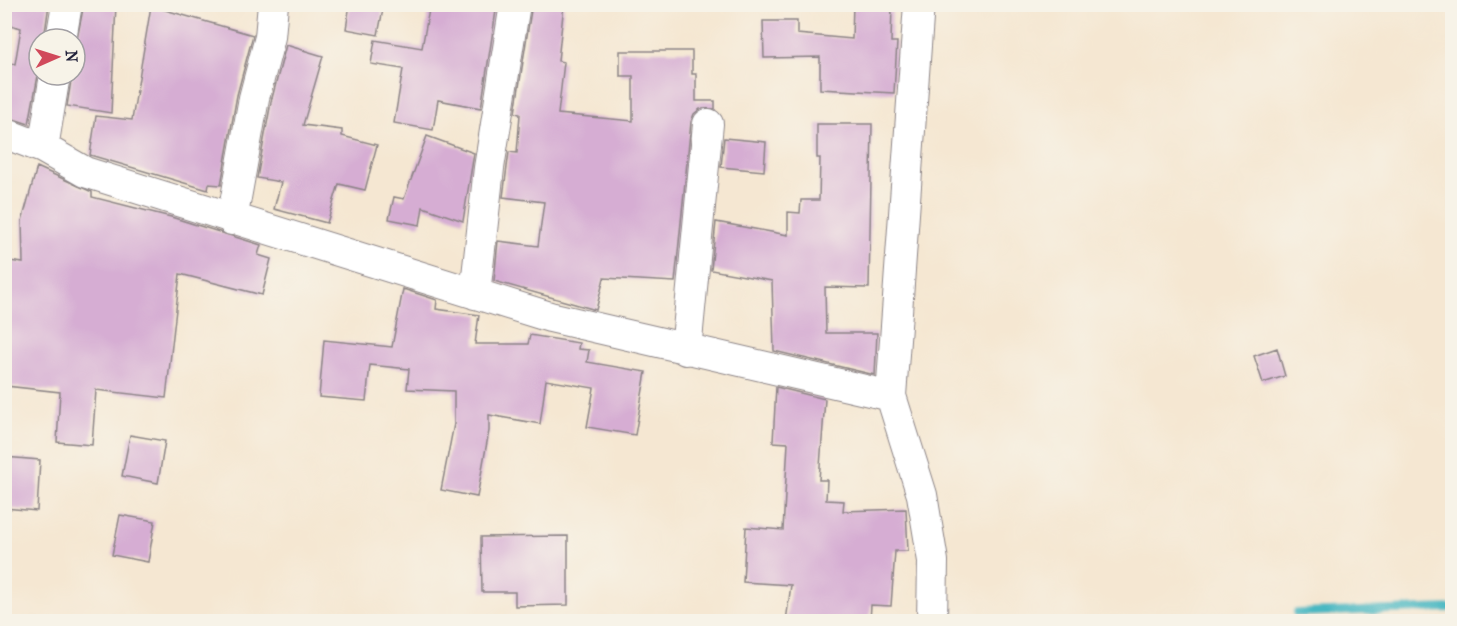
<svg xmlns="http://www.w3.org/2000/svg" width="1457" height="626" font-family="'IM FELL French Canon',serif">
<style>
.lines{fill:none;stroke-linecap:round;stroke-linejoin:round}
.stream{stroke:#49b8c2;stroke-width:8}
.building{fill:#d6add3}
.minor-casing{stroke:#8c8486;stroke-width:32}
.minor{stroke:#fff;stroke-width:30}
</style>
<rect width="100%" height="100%" fill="#f7f3e8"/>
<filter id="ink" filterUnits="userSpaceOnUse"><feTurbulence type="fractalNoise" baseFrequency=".0167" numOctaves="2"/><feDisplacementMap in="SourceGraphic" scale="12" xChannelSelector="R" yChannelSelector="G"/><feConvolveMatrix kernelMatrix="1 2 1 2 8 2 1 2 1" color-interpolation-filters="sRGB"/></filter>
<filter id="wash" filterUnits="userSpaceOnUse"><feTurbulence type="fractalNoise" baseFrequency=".008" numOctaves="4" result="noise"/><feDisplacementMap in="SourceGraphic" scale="24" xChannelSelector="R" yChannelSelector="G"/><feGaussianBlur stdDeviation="1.35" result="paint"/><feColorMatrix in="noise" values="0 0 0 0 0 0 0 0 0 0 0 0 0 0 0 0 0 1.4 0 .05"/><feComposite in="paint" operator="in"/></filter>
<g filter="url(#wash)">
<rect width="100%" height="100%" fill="#f5e7d2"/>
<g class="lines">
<path class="stream" d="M 1297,613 L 1452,608"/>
</g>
<g id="blocks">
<path class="building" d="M 4,4 L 49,4 L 44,39 L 39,39 L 39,70 L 29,124 L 4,116 L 4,62 L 15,64 L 21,28 L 4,23 Z
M 84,4 L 116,4 L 111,113 L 67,106 L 72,75 L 75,75 L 75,49 Z
M 350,4 L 384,4 L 378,35 L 346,29 Z
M 430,4 L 497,4 L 481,108 L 438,100 L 433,130 L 394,123 L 403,69 L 371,64 L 375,40 L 422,48 Z
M 532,4 L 564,4 L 558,61 L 564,62 L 558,114 L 633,121 L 633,76 L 620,76 L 620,51 L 692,51 L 692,74 L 696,74 L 696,101 L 715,101 L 715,109 L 700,109 L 694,114 L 691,122 L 675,282 L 604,278 L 596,310 L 494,281 L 498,241 L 538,246 L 544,202 L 503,197 L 509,152 L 517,153 L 520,114 L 515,113 Z
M 853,4 L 892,4 L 891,42 L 897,42 L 894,93 L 820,89 L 820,57 L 764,58 L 763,21 L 797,21 L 797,34 L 852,39 Z
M 151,6 L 253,35 L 237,95 L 221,185 L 209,184 L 208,190 L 90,155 L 96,116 L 132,120 Z
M 286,45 L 323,56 L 303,125 L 342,130 L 342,136 L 377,145 L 365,190 L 339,184 L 327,223 L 274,209 L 281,182 L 257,178 L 271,102 Z
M 817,124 L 872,124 L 869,288 L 825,287 L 826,333 L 877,333 L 875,375 L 774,351 L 772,281 L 711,270 L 716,222 L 788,235 L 788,212 L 800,213 L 801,200 L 819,200 L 820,158 L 817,158 Z
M 427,136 L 474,153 L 463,221 L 423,207 L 420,225 L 389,219 L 394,197 L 404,199 Z
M 724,138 L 766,142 L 764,171 L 721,167 Z
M 37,167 L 92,192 L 92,197 L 171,217 L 261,245 L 258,255 L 271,259 L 262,295 L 180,274 L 166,398 L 96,390 L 92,445 L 57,442 L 60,392 L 6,386 L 9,362 L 4,362 L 4,288 L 10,261 L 23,263 L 22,221 Z
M 403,289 L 437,300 L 436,309 L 479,315 L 475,344 L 528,344 L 530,335 L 579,343 L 578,349 L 589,350 L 587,362 L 646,372 L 635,435 L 587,427 L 594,388 L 546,380 L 540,424 L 489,415 L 489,431 L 477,497 L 441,490 L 454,424 L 454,391 L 407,389 L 409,369 L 370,365 L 366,401 L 319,397 L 324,340 L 392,347 Z
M 1277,348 L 1285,376 L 1263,383 L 1254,356 Z
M 776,387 L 825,399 L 819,480 L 827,480 L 826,500 L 844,501 L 843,511 L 906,509 L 908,551 L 895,551 L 891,606 L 871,605 L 870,621 L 786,621 L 791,585 L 743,582 L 746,527 L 783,530 L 788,443 L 773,442 Z
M 130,435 L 165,441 L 158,483 L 122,476 Z
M 4,457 L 40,460 L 37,511 L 4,508 Z
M 120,515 L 155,521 L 148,562 L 112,555 Z
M 568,536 L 568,605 L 515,606 L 515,592 L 482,592 L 481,537 Z"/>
</g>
</g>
<g filter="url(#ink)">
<use href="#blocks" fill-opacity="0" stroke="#8c8486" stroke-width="1.5"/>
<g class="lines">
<defs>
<path id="minor" d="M 919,4 L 891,396 L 922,495 L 933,561 L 932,622
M 61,39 L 67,4
M 4,133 L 43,148 L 85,172 L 550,317 L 891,396
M 43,148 L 55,75
M 232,220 L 254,98 L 270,37 L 273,4
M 475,294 L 489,168 L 515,4
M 686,350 L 708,124"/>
</defs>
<use href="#minor" class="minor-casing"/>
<use href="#minor" class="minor"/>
</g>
</g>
<rect width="1457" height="626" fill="none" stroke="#f7f3e8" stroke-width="24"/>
<g transform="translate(57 57) rotate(87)"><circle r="28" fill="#f7f3e8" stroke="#a29fa3" stroke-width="1.5"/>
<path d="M0-4.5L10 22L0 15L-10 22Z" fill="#d1495b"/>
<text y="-9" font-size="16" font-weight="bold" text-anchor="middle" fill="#22223b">N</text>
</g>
</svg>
